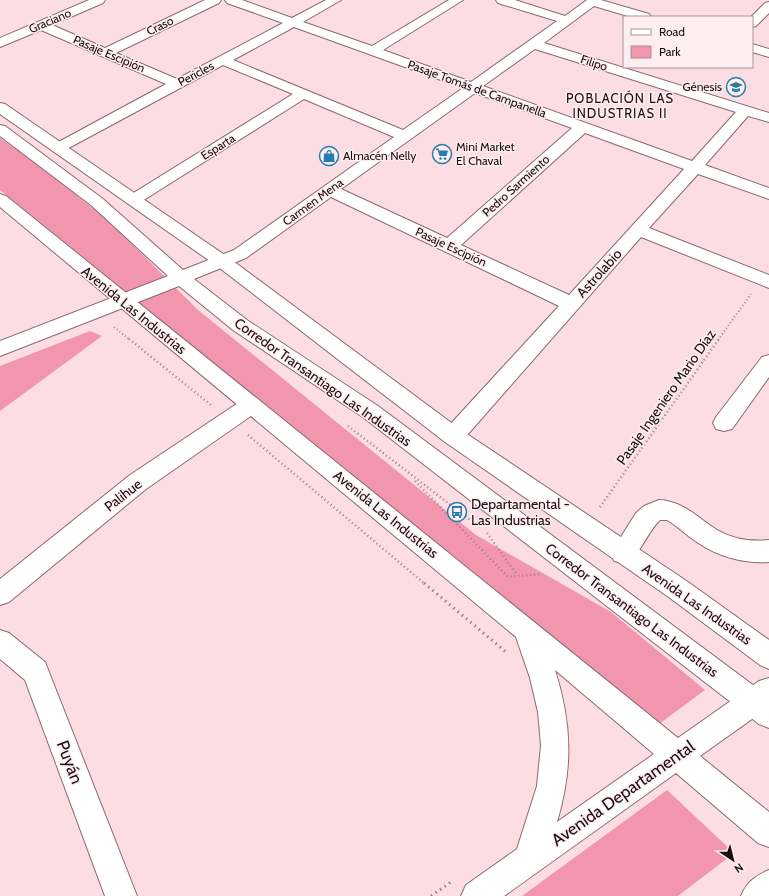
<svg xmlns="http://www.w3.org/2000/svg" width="769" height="896" font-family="Cabin,sans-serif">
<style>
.green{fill:#f196ac}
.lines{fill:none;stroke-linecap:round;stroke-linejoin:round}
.minor-casing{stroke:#8a6870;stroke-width:2}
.major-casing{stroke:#8a6870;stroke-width:2}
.path-far2{stroke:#978084;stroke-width:2;stroke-dasharray:1 2.5;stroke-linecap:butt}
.path-far1{stroke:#978084;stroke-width:2.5;stroke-dasharray:1 3;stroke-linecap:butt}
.path{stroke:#978084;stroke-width:3;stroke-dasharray:1.5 4;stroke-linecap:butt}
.minor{fill:#fff;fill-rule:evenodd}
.major{fill:#fff;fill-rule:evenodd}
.labels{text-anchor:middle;stroke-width:3;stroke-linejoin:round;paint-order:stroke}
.far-street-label{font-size:12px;fill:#1b0e11;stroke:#feeef1}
.far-poi-label{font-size:12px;fill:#1b0e11;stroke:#feeef1;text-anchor:start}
.far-neighbourhood-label{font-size:13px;letter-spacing:1px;fill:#1b0e11;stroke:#feeef1}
.street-label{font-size:14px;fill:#1b0e11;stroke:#feeef1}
.poi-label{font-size:14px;fill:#1b0e11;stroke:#feeef1;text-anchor:start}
.near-street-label{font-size:17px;fill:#1b0e11;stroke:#feeef1}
</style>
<rect width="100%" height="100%" fill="#fcdde3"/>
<path class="green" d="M 0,138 L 44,169 L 111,223 L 198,310 L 476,535 L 611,612 L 705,690 L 659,724 L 0,190 Z
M 90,331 L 102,336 L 0,411 L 0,366 Z
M 667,790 L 734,853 L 678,896 L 522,896 Z"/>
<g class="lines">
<defs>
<path id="minor" d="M 89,0 L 105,0 L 103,3 L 52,25 L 105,48 L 205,0 L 221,0 L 219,3 L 116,53 L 177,79 L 283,23 L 227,3 L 225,0 L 242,0 L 292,18 L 326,0 L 341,0 L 303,22 L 372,46 L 449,0 L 463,0 L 383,50 L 471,82 L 557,21 L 498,3 L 496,0 L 515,0 L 565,16 L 587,0 L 601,0 L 649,14 L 651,17 L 631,17 L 594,6 L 544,43 L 769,113 L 769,122 L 748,116 L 705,165 L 769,188 L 769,199 L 698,174 L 649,228 L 769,275 L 769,288 L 641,237 L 461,442 L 453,444 L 445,442 L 442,436 L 445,430 L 559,306 L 331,197 L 246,258 L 194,279 L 247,320 L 378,406 L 769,697 L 769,728 L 759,724 L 364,418 L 233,330 L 179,286 L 0,356 L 0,341 L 168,276 L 91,205 L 0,136 L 0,125 L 5,126 L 103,199 L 183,270 L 234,250 L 394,137 L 304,99 L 139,203 L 133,205 L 127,203 L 125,200 L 127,197 L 293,94 L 223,65 L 63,151 L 53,151 L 50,148 L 53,145 L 166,84 L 41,30 L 0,47 L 0,38 ZM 294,27 L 463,88 L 403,130 L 233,60 ZM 535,49 L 736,112 L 692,161 L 483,86 ZM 475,93 L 572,128 L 447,238 L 341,189 ZM 585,133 L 684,169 L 569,295 L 461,245 Z
M 769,2 L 769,13 L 756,26 L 752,27 L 751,17 L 765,3 Z
M 752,44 L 769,49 L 769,57 L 752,52 Z
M 769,355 L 769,377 L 732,429 L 724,431 L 716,429 L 713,423 L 716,417 L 762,357 Z
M 251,397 L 258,399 L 262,405 L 258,411 L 146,489 L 9,602 L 0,605 L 0,579 L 130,475 L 244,399 Z
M 659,500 C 683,501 698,518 717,530 C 733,539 751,542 769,540 L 769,562 C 746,564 719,557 700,544 C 688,537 679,527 667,520 L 660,520 C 649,529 636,563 624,563 C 621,564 617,561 614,561 L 611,553 L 636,513 L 644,506 Z
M 0,630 L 9,633 L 45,662 L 137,896 L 105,896 L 25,680 L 0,659 Z"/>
<path id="major" d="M 0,103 L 5,104 L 229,258 L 461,430 L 688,582 L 769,640 L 769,669 L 760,665 L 670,598 L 445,442 L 217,266 L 0,114 Z
M 0,194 L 6,196 L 678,738 L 759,681 L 769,678 L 769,707 L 700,756 L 769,812 L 769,847 L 758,843 L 676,773 L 504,896 L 461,896 L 466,885 L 517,849 L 537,786 L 541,745 L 538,712 L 530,678 L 516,637 L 0,207 ZM 555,670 L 654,754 L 557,822 C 573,768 572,724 555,670 Z
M 769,870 L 769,896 L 741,896 C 747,882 755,876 769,870 Z"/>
</defs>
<use href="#minor" class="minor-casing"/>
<use href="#major" class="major-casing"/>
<path class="path-far2" d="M 114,327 L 130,340
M 718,340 L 751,294"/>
<path class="path-far1" d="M 129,339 L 211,405
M 348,426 L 474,523
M 248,435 L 425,584
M 415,481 L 508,577 L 541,574
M 600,507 L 719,339
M 487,533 L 517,575"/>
<path class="path" d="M 424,583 L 506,652
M 431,896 L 451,882"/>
<use href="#minor" class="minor"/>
<use href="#major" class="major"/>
</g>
<defs>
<symbol id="school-ring" viewBox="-11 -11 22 22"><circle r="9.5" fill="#feeef1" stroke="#277dac" stroke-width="1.5"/><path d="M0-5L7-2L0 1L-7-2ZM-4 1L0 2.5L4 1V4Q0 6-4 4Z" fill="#277dac"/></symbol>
<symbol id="supermarket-ring" viewBox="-11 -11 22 22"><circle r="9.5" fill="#feeef1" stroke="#277dac" stroke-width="1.5"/><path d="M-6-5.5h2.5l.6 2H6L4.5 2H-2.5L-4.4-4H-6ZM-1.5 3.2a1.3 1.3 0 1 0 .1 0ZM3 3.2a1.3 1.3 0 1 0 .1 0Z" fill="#277dac"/></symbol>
<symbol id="shop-ring" viewBox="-11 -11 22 22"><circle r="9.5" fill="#feeef1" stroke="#277dac" stroke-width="1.5"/><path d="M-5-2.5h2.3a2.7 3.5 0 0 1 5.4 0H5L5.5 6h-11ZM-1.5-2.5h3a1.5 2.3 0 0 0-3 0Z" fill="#277dac"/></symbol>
<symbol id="bus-ring" viewBox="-11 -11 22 22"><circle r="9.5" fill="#feeef1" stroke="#277dac" stroke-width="1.5"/><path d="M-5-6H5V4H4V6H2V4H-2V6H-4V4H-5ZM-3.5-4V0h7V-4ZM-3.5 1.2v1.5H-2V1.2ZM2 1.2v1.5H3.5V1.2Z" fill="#277dac"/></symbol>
</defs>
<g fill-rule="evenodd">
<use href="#school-ring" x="725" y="76" width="22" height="22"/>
<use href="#supermarket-ring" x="431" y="143" width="22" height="22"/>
<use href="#shop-ring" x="318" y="145" width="22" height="22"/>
<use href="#bus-ring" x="446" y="501" width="22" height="22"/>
</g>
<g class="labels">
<g class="far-street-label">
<text transform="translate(50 21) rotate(-23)" y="4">Graciano</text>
<text transform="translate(160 26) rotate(-26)" y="4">Craso</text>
<text transform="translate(109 54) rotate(23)" y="4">Pasaje Escipión</text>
<text transform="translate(594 63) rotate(18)" y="4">Filipo</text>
<text transform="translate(196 74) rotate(-28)" y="4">Pericles</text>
<text transform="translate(477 89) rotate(20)" y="4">Pasaje Tomás de Campanella</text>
<text transform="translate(218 147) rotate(-32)" y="4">Esparta</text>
<text transform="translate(516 186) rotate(-42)" y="4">Pedro Sarmiento</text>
<text transform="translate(313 202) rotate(-36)" y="4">Carmen Mena</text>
<text transform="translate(451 247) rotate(25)" y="4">Pasaje Escipión</text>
</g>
<g class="far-poi-label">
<text x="722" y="91" text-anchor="end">Génesis</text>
<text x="456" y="151">Mini Market<tspan x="456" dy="14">El Chaval</tspan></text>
<text x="343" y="160">Almacén Nelly</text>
</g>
<g class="far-neighbourhood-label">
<text x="620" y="103">POBLACIÓN LAS<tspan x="620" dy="15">INDUSTRIAS II</tspan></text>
</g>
<g class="street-label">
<text transform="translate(599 273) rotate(-48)" y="5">Astrolabio</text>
<text transform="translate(134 310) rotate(39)" y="5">Avenida Las Industrias</text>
<text transform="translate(323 382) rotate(35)" y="5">Corredor Transantiago Las Industrias</text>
<text transform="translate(666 397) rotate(-55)" y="5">Pasaje Ingeniero Mario Díaz</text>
<text transform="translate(123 495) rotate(-38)" y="5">Palihue</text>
<text transform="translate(386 514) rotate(39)" y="5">Avenida Las Industrias</text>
<text transform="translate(697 604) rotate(35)" y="5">Avenida Las Industrias</text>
<text transform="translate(632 610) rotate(37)" y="5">Corredor Transantiago Las Industrias</text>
</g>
<g class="poi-label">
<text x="471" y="509">Departamental -<tspan x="471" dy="16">Las Industrias</tspan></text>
</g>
<g class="near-street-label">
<text transform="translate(70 762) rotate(69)" y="6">Puyán</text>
<text transform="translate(623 793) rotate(-35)" y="6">Avenida Departamental</text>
</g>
</g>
<rect x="623" y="16" width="130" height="52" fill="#feeef1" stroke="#a39497"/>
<rect x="631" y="29" width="20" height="6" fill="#ffffff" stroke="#a39497"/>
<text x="659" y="36" font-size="12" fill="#1b0e11">Road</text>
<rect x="631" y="46" width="20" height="12" fill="#f196ac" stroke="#a39497"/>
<text x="659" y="56" font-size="12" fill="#1b0e11">Park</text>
<g transform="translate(733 860) rotate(145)" stroke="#feeef1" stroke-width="3" paint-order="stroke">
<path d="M0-3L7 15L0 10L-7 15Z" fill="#1b0e11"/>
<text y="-6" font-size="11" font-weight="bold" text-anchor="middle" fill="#1b0e11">N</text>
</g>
</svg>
